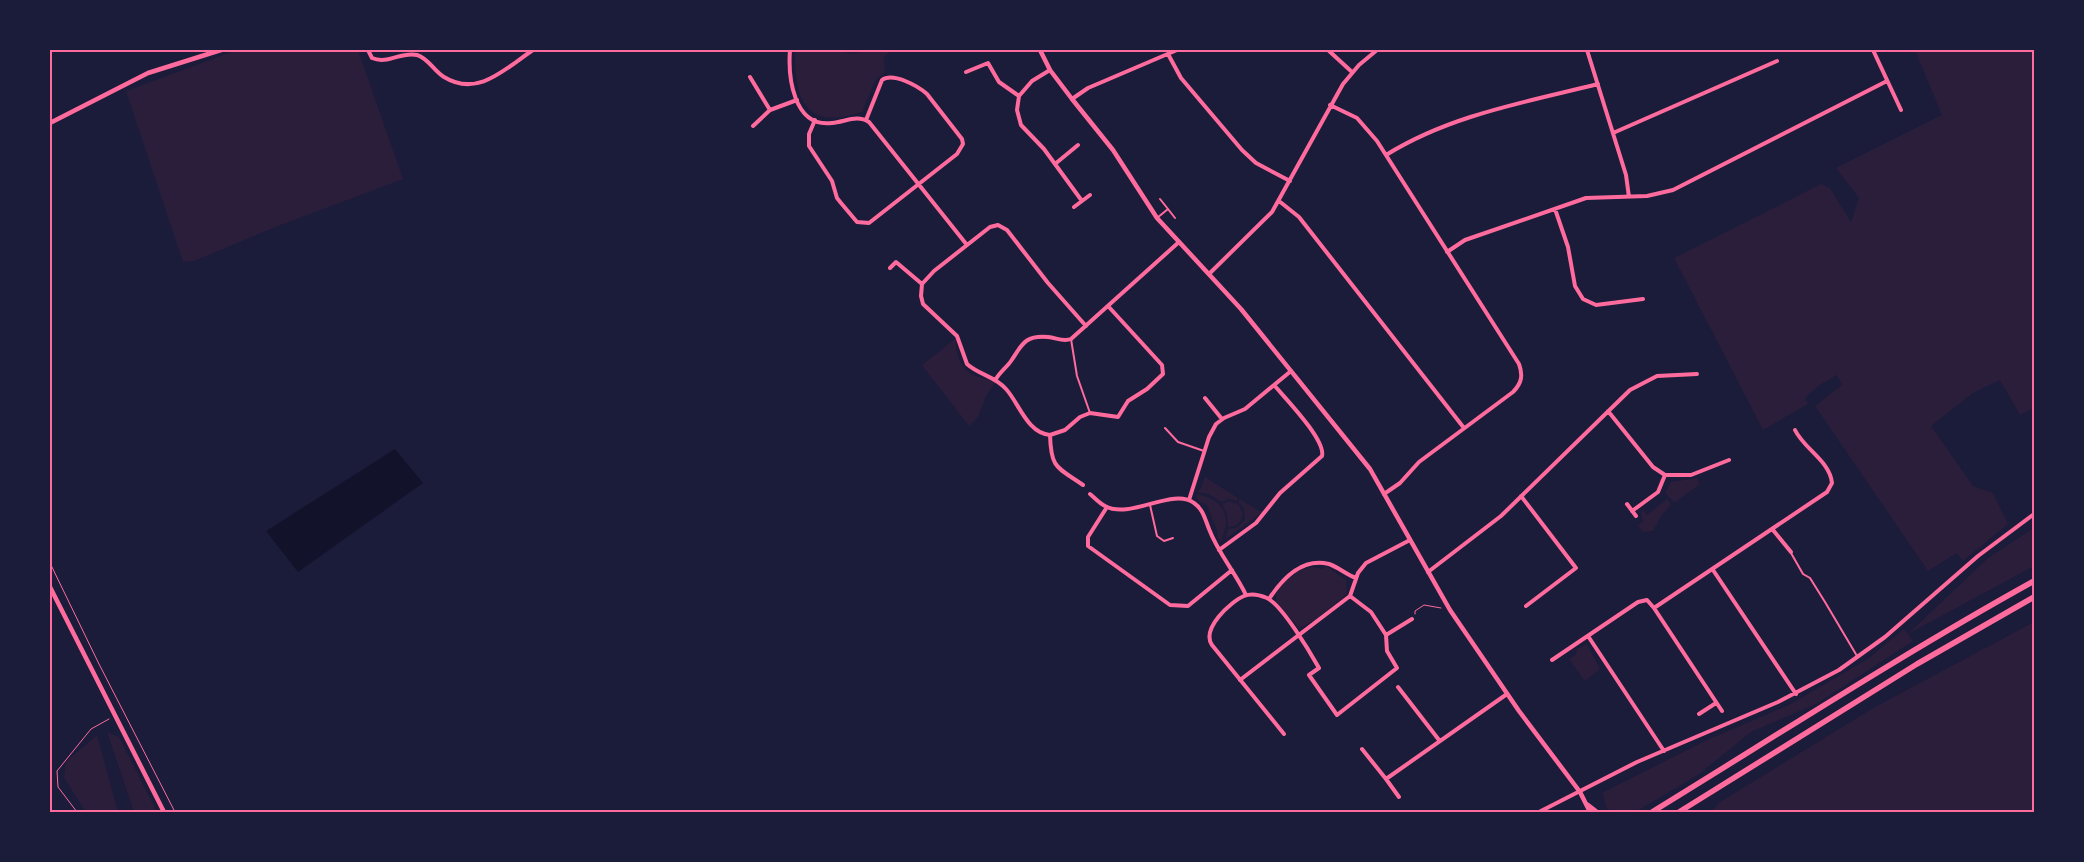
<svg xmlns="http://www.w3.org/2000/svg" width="2084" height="862" font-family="Barlow,sans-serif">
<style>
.green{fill:#2a1e3b}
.water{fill:#12122b}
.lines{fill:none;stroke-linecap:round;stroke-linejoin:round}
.path{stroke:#ff6b9d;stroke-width:1}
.service{stroke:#ff6b9d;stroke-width:2}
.minor{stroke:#ff6b9d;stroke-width:4}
.tertiary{stroke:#ff6b9d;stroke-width:4.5}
.primary{stroke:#ff6b9d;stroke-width:5.5}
.neatline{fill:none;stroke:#ff6b9d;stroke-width:2}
</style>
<rect width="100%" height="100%" fill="#1b1b3a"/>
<path class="green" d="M 237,50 L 358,50 L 403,179 L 278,226 L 194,261 L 183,262 L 126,91 Z
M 795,50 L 835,50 L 852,54 L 870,50 L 890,50 L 884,58 L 885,72 L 875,81 L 862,112 C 806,131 794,100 795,50 Z
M 1915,50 L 2034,50 L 2034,408 L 2020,415 L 2000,380 L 1973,393 L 1931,426 L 1973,486 L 1993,493 L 2008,524 L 1963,561 L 1957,553 L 1928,571 L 1815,406 L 1842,385 L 1837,375 L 1818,386 L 1805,398 L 1808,404 L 1763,430 L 1674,258 L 1821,184 L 1830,188 L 1851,222 L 1859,198 L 1836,168 L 1942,115 Z
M 956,338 C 955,354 961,370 976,376 C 983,379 990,379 995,383 L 986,396 L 978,417 L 969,426 L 922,365 Z
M 1205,477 L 1238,498 L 1237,501 L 1229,499 L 1221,502 L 1209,494 L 1197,492 L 1201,488 Z
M 1697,478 L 1700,484 L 1674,503 L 1665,492 L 1671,482 Z
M 1196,494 C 1211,497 1226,504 1226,522 C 1226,529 1222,535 1222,542 L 1217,537 L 1218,533 L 1207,505 L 1198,501 Z
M 1240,499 L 1259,511 L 1264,511 L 1227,538 L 1225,542 L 1228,529 L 1238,527 L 1245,519 L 1244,508 L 1238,502 Z
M 1667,499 L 1671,505 L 1662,514 L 1653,531 L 1643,532 L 1638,525 L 1643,521 L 1641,512 L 1643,510 L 1647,515 Z
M 1228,501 L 1238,504 L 1243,513 L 1240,522 L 1235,526 L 1228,527 L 1227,514 L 1222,504 Z
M 2034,528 L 2034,566 L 1908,634 L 1913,641 L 1818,703 L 1751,732 L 1698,775 L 1635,812 L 1618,812 L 1607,809 L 1602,793 L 1705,741 L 1789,705 L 1869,658 L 1904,629 L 1908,634 L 1988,558 Z
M 1326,566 L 1346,580 L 1347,594 L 1314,621 L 1299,628 L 1276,602 L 1276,593 L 1284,582 L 1298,571 L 1312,567 L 1323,569 Z
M 2034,622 L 2034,812 L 1711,812 L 1720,802 L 1875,707 Z
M 1587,644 L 1600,669 L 1585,681 L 1569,659 L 1576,654 L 1577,649 Z
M 107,732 L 119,737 L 157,812 L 134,812 Z
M 97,735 L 118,812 L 86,812 L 64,778 L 66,762 Z"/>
<path class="water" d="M 395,449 L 423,483 L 298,572 L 266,531 Z"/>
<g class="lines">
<path class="path" d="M 50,563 L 99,664 L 175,812
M 1415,614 L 1415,611 L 1424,605 L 1441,608
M 77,812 L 58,787 L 57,771 L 91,729 L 109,719"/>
<path class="service" d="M 1160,199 L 1168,209
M 1157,218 L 1168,209 L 1175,218
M 1071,339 L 1077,376 L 1090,413
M 1165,428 L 1178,442 L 1204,451
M 1150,505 L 1157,536 L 1164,541 L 1173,538
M 1791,553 L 1803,574 L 1810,578 L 1825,602 L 1857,656"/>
<path class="minor" d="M 368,50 L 372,58 C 388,65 401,51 417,55 C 428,58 434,71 444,77 C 478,98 506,68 533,50
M 790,50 C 788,76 793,128 832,123 C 845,122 857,114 869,122 L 967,245
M 1328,50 L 1352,72
M 1587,50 L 1626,175 L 1629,197
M 1873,50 L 1901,110
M 1168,54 L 1181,78 L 1242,150 L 1256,163 L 1290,181
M 966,72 L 988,63 L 999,82 L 1019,96 L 1017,110 L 1021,125 L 1044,149 L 1082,201
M 750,77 L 770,110 L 797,100
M 1019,96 L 1032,81 L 1050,70
M 1072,99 L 1088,88 L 1177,50
M 1330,105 L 1357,118 L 1377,141 L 1519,364 C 1523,375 1522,383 1513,392 L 1419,462 L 1400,483 L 1384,494
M 815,120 L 809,134 L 809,146 L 832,181 L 837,198 L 841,203 L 857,222 L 869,223 L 957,154 L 963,144 L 962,139 L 927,94 C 918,86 893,72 882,80 L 866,120
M 753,126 L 770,110
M 1613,133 L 1777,61
M 1386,155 C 1450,115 1526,102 1598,84
M 1055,164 L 1078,145
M 1279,201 L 1299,217 L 1464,428
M 1074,207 L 1090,195
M 1555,209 L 1568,247 L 1575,286 L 1583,299 L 1596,305 L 1643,299
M 1447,252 L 1465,240 L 1586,198 L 1647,196 L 1673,190 L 1887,81
M 890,268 L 896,262 L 922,284
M 1210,273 L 1272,212 L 1343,84 L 1359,65 L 1377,50
M 996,379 C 1000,372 1007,367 1011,361 C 1022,345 1024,335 1048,337 C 1057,338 1063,342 1071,339 L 1179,242
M 1205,398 L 1222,419
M 1608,411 L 1653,467 L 1665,475 L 1691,475 L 1729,460
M 1050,435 L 1065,430 L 1080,417 L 1090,413 L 1118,417 L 1128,401 L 1147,389 L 1163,374 L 1162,365 L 1108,306
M 1083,485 C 1057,467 1051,469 1050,435 C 1027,433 1019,403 1006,389 C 995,376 979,375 967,364 L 957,336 L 923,304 L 921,296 L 922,284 L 934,271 L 990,227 L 998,225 L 1007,230 L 1048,283 L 1086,326
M 1090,494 C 1095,498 1099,503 1105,506 C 1130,520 1173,487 1194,503 C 1203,509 1205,519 1209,529 C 1218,553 1235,572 1246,595
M 1521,496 L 1576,568 L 1526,606
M 1189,500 L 1209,437 L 1216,424 L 1224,418 L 1245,409 L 1291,371
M 1627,504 L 1636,516
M 1107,507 L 1088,537 L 1088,546 L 1170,605 L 1188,606 L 1232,570
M 1632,511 L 1658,492 L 1665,475
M 1773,530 L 1791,552
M 1219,550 L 1256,523 L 1280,493 L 1322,456 C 1326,440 1285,398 1274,385
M 1713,570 L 1796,694
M 1428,572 L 1501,516 L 1630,390 L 1657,376 L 1697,374
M 1269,599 C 1282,579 1302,557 1329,564 C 1338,567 1347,575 1356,578
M 1654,608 L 1722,711
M 1386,635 L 1412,619
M 1588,636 L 1664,751
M 1552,660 L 1638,602 L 1647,600 L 1654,608 L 1827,492 L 1832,483 C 1830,461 1804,449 1795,430
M 1240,680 L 1350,596 L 1358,573 L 1366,563 L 1410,540
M 1398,687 L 1439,740
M 1699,714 L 1716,703
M 1284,734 L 1212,645 C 1201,629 1230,602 1244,596 C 1251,593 1260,595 1267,598 C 1282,605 1310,652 1319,668 L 1309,675 L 1337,715 L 1397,668 L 1387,651 L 1386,635 L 1371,612 L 1350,596
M 1362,749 L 1386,779 L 1507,694
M 1386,779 L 1399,797
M 1539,812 L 1637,762 L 1778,702 L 1839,670 L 1885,637 L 1978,556 L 2034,514"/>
<path class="tertiary" d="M 1040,50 L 1050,70 L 1072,99 L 1113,150 L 1157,218 L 1241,309 L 1370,469 L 1450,610 L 1519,711 L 1580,792 L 1590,812
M 50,123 L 148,73 L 221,50
M 50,587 L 164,812
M 1588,805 L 1597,812"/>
<path class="primary" d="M 1652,812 C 1779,734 1904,653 2034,581
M 1679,812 L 1917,664 L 2034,597"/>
</g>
<rect width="2084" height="862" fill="none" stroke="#1b1b3a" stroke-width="102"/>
<rect x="51" y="51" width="1982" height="760" class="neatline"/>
</svg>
